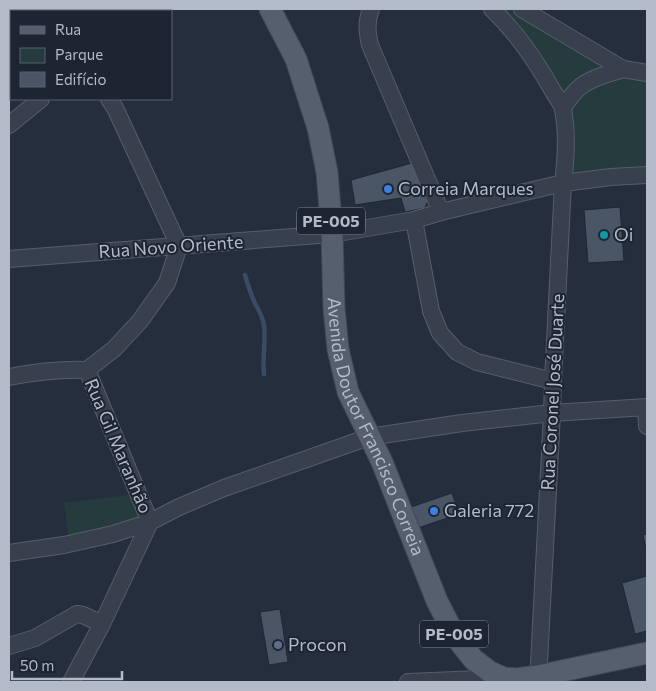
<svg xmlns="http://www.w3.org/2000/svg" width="656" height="691" font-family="Commissioner,sans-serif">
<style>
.green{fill:#263b3e}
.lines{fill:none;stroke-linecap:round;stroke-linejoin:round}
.stream{stroke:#394b65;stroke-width:4.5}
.building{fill:#4a5566;stroke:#1f2734}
.minor-casing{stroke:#565e6b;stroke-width:18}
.major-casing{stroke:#414956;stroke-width:23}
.minor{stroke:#38404d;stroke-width:16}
.major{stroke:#565f6d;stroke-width:21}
.shop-dot{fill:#3f7fe0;stroke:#1d2532;stroke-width:2}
.culture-dot{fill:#0f9aa8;stroke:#1d2532;stroke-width:2}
.service-dot{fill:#5c6f8a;stroke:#1d2532;stroke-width:2}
.labels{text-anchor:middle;stroke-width:4;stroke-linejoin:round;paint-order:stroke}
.shield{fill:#1d2532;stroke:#868e9b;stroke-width:1}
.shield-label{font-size:16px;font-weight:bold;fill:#b3bbc8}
.poi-label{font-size:18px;fill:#b3bbc8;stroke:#1d2532;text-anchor:start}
.street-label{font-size:18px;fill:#b3bbc8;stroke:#1d2532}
</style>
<rect width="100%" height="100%" fill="#242e3d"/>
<path class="green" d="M 492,9 L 522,9 L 623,69 L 595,79 L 563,108 Z
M 622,74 L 647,79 L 647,171 L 569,176 L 568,112 L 587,90 Z
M 134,494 L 148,527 L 69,540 L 64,503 Z"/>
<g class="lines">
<path class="stream" d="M 245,275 C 248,285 251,296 256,305 C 260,313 263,317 264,326 C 266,342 262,358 264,374"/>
</g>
<path class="building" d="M 412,163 L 428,200 L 425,208 L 405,212 L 401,198 L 355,205 L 351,180 Z
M 620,207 L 624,261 L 588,263 L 584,210 Z
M 452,493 L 459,514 L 415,529 L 408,508 Z
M 647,534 L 647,553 L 643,535 Z
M 647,576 L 647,631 L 635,634 L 622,583 Z
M 280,609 L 288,662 L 269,665 L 260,612 Z"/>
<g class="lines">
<defs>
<path id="minor" d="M 50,9 L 52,11
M 371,9 C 366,22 367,32 370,45 L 441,212
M 492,9 C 517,33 537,62 554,93 C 557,98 562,104 563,110 C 568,134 566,159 563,183 L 553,381 L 552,413 L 538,682
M 522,9 L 623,69 L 647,73
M 156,11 L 160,9
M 563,108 C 568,100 574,92 581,86 C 593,77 609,74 623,69
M 9,125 L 41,99
M 414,220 L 431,311 L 440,333 L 457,352 L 477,362 L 553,381
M 9,259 L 332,234 L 414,220 L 441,212 L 563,183 L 611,177 L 647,175
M 9,377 C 35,372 60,369 87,370 L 114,349 L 140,321 L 167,283 L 179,246 L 115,108 L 109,99
M 646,407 L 647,426
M 9,553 L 64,545 L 113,534 L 150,522 L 179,507 L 224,488 L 369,437 L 462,423 L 552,413 L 647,407
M 9,646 L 35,638 L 77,614 L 83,615 L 102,624
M 71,682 L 102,624 L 150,522 L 87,370
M 408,682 L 503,678"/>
<g id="major">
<path id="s1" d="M 270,9 L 296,59 L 318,128 L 327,172 L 332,234 L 334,308 L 338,349 L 348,392 L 382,462 L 437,601 L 455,636 L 473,659 L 490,672 L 504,678 L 517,679 L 538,676 L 647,653"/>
</g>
</defs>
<use href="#minor" class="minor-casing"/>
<use href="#major" class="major-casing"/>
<use href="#minor" class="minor"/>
<use href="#major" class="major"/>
</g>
<g class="shop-dot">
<circle cx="388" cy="189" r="5"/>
<circle cx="434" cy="511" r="5"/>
</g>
<circle class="culture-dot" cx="604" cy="235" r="5"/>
<circle class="service-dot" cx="278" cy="645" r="5"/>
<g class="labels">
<g class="shield">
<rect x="297" y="207.5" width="68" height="27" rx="4"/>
<rect x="420" y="620.5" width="68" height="27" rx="4"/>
</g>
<g class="shield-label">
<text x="331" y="227">PE-005</text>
<text x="454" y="640">PE-005</text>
</g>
<g class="poi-label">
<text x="398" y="195">Correia Marques</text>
<text x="614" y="241">Oi</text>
<text x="444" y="517">Galeria 772</text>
<text x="288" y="651">Procon</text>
</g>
<g class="street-label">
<text transform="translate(171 247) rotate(-4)" y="6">Rua Novo Oriente</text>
<text transform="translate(553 392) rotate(-87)" y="6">Rua Coronel José Duarte</text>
<text dy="6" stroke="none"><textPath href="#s1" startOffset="436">Avenida Doutor Francisco Correia</textPath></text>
<text transform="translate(118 446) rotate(67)" y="6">Rua Gil Maranhão</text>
</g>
</g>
<rect width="656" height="691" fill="none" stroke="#b3bbc8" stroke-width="20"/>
<rect x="10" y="10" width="162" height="90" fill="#1d2532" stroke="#59616e"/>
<rect x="20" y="26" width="25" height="8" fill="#565f6d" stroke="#59616e"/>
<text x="55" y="35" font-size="15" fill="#b3bbc8">Rua</text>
<rect x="20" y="48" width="25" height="15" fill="#263b3e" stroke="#59616e"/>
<text x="55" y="60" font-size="15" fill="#b3bbc8">Parque</text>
<rect x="20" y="72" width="25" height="15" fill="#4a5566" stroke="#59616e"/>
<text x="55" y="85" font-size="15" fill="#b3bbc8">Edifício</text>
<path d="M12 671v8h110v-8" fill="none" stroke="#b3bbc8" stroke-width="2.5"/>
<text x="20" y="671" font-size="15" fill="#b3bbc8" stroke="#1d2532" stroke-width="4" paint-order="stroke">50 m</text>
</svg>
